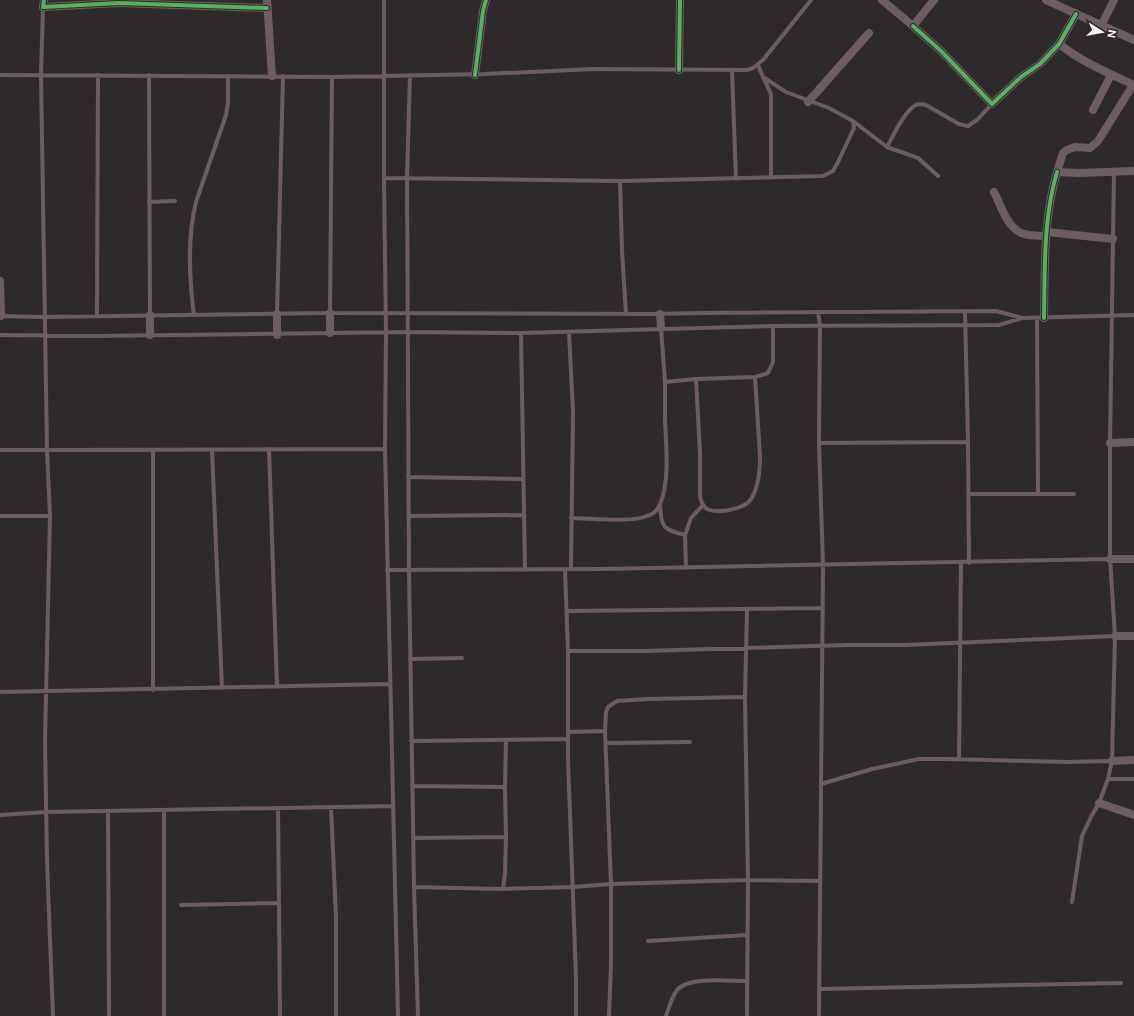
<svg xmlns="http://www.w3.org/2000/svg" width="1134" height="1016" font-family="Commissioner,sans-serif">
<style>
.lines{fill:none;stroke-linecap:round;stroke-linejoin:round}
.lane{stroke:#6d5d62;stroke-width:4}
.street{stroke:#6d5d62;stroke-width:8}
.cycleway-casing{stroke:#2f292d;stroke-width:6}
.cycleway{stroke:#56b35d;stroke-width:4}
</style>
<rect width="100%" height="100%" fill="#2e2a2c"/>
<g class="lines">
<path class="lane" d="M 384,0 L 384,178 L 386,332 L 385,449 L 398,1016
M 43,7 L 41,75 L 47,450 L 385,449
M 758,65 L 763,77 L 786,92 L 829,108 L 840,114 L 853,121 L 887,147
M 732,71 L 736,179
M 0,75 L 332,77 L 485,74 L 593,69 L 747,70 L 753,68 L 763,60 L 811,0
M 149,75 L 150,315
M 410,75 L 407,178 L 409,570 L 414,887 L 418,1016
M 763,77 L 771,94 L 771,178
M 938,176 L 918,158 L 887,147 C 893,136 905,110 916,105 C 919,104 922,104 926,105 L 959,124 L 968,126 L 977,120 L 992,104
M 384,178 L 620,181
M 149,202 L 175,201
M 818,312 L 820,325 L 819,443 L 823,565 L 819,1016
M 330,313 L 332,77
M 277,314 L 283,76
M 626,314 L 622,251 L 620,181 L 823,176 L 833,171 L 838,162 L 854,128 L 853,121
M 194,315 C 189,277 187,239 196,202 L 226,115 L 228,103 L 228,76
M 0,316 L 44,317 L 330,313 L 652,314 L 704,313 L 996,311 L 1022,318
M 97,316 L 98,75
M 1037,318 L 1038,494
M 661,328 L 665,382 L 696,379 L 755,377 L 768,373 L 773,362 L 773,326
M 569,332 L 573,412 L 571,569
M 521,333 L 525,570
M 0,335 L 94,336 L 407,332 L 521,333 L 773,326 L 999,325 L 1022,318 L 1134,315
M 696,379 L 700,453 L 700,496 C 701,501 702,506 707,509 C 718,514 745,509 751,499 C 759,487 760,470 760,456 L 755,377
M 968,442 L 969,563
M 819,443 L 968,442 L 965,311
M 269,449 L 277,687
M 0,450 L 47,450 L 50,516 L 45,740 L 47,862 L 53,1016
M 212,450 L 222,688
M 408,477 L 522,479
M 969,494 L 1074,494
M 660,505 C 662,528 662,529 685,535
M 0,516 L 50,516
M 409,516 L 523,515
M 571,518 C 590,518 631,523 647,516 C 654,514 658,510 660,504 C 670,482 666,444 665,419 C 665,407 665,394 665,382
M 686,568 L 685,535 L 691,518 L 703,505
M 387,570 L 602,569 L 1110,559
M 565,570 L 568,651 L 568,759 L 576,978 L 576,1016
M 567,611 L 823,608
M 568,651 L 644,651 L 847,645 L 905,645 L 1115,636 L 1110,559 L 1110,443 L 1114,172
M 410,659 L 462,658
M 153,690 L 153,450
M 0,692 L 390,684
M 605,731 L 606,712 L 608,707 L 617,701 L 648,699 L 745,697
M 568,732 L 605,731 L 611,884 L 611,964 L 609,1016
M 411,741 L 568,739
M 606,743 L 690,742
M 959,759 L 961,563
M 1108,779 L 1134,779
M 821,784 L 872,769 L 919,759 L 948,759 L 1066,762 L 1112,761
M 412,786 L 505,787 L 506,740
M 331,807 L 336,918 L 336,1016
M 278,808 L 280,1016
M 108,811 L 109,1016
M 0,815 L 46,812 L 393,806
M 413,838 L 506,837 L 505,787
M 414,887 L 503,889 L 573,887 L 611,884 L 748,880 L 819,881
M 503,889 L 505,873 L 506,837
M 1072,902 L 1082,836 L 1091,817 L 1099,803 L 1108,779 L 1112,761 L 1115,636
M 181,905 L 279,903
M 648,941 L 747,935
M 819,989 L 1121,983
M 164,1016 L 164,810
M 666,1016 C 669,1007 672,997 677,990 C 689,976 729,981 747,981
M 747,1016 L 748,880 L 745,697 L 747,609"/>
<path class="street" d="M 44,0 L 43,7 L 119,3 L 267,8
M 267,0 L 272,76
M 882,0 L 913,26 L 934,0
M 1046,0 L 1134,40
M 913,26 L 941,51 L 992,104 L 1021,77 L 1040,64 L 1059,44 L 1076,14
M 1101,26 L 1114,0
M 1059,44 C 1082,62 1108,73 1134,85
M 679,70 L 680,0
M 475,75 L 483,11 L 486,0
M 1133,85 L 1098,141 L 1090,148 L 1075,147 L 1067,150 L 1063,153 L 1057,172 L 1079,173 L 1134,171
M 808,102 L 869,33
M 1093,110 L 1111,75
M 994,192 C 1001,205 1006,226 1021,233 C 1029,236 1038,236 1046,236
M 1047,232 L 1113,239
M 0,281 L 1,316
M 277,314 L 277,335
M 660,314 L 661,328
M 150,315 L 150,335
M 1044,318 C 1045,269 1043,219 1057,172
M 330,333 L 330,313
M 1110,443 L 1134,442
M 1110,559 L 1134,559
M 1115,636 L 1134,636
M 1112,761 L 1134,760
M 1099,803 L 1134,815"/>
<defs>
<path id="cycleway" d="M 44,0 L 43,7 L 119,3 L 267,8
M 913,26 L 941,51 L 992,104 L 1021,77 L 1040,64 L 1059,44 L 1076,14
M 679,70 L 680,0
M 475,75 L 483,11 L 486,0
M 1044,318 C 1045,269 1043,219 1057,172"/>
</defs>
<use href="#cycleway" class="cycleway-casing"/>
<use href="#cycleway" class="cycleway"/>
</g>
<g transform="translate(1102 32) rotate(101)" stroke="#2f292d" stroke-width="3" paint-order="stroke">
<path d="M0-3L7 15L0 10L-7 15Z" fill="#f5f1f4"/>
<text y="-6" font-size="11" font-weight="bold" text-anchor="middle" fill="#f5f1f4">N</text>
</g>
</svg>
